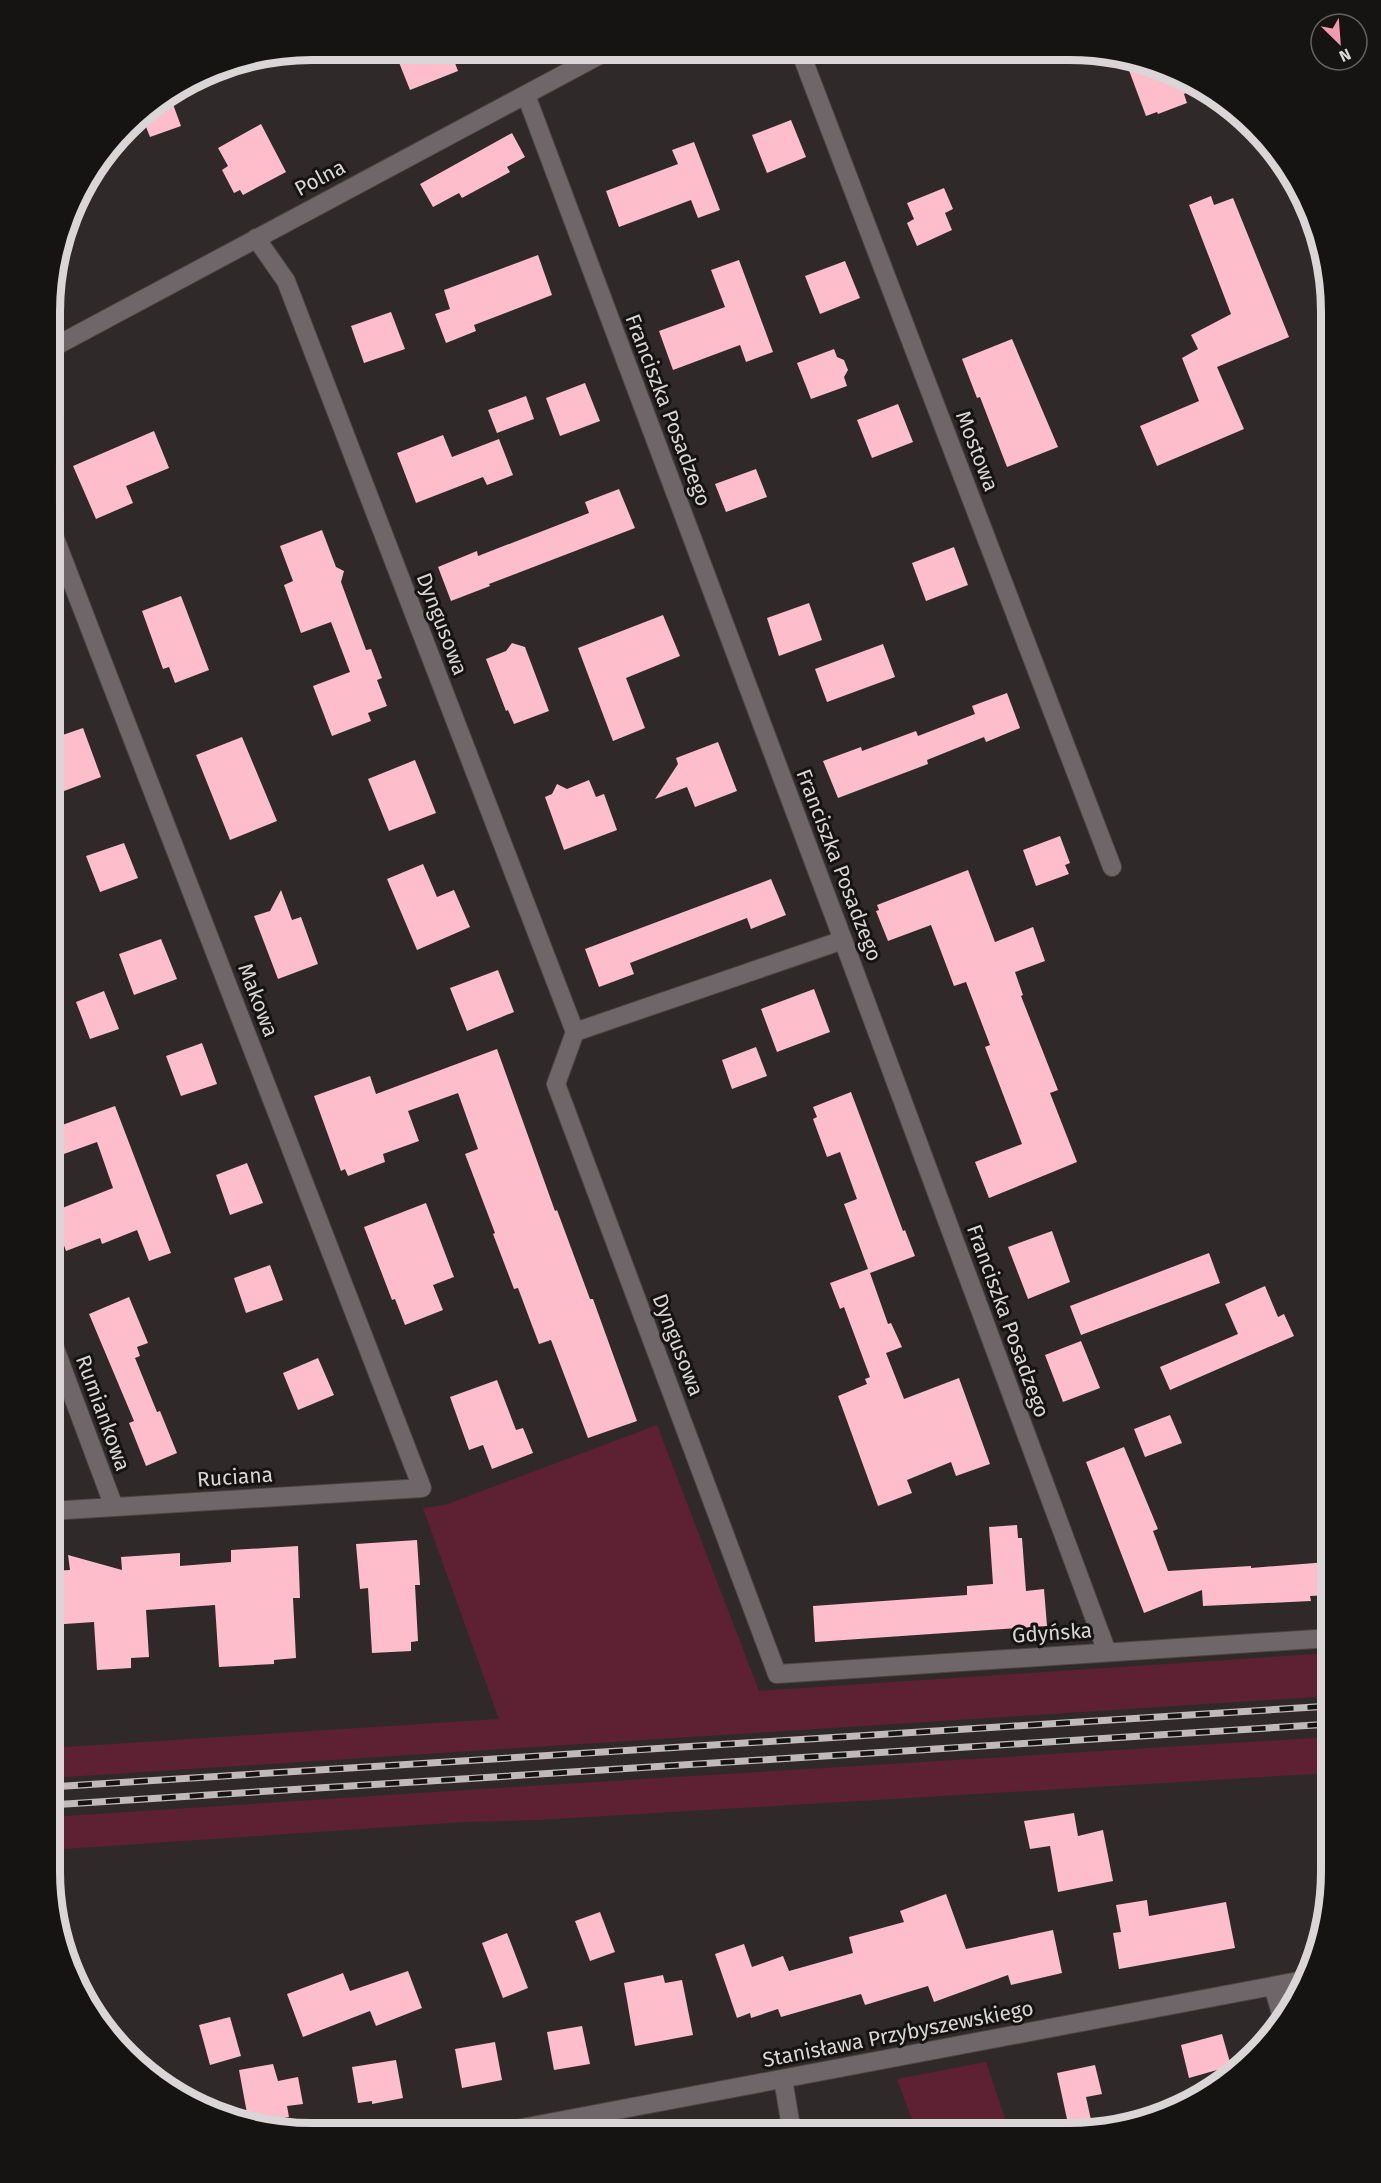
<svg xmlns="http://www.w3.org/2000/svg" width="1381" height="2183" font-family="'Fira Sans',sans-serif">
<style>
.green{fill:#5e2133}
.building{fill:#fdbdca}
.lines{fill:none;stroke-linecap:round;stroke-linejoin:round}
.minor-casing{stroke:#4a4546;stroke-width:20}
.minor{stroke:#6e6668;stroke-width:18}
.rail-casing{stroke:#c0babb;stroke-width:7}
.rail{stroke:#161313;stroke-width:4.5;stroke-dasharray:14;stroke-linecap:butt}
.labels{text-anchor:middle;stroke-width:6;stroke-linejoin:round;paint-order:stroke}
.street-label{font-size:21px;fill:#dad5d6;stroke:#161313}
.rim{fill:none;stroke:#dad5d6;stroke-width:8}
</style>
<rect width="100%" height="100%" fill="#30292a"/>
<path class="green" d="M 657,1425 L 759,1691 L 1331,1653 L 1331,1696 L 50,1778 L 50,1748 L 499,1719 L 423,1508 L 445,1505 Z
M 1331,1737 L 1331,1773 L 538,1820 L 463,1822 L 50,1850 L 50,1817 L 498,1788 Z
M 986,2062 L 1010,2133 L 917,2133 L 897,2079 Z"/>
<path class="building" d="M 394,50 L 450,50 L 458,71 L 410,90 Z
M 1124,57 L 1169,69 L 1189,81 L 1192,90 L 1184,94 L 1187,103 L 1158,114 L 1157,112 L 1146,116 Z
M 170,96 L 181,126 L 150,137 L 141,114 Z
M 791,120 L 806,157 L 767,173 L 752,135 Z
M 261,124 L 286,172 L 243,195 L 240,190 L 234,193 L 222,170 L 228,166 L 218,148 Z
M 512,133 L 525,157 L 507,167 L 510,172 L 462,198 L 459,193 L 433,207 L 420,184 Z
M 694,142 L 720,210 L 698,218 L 691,200 L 619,227 L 606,191 L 678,164 L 672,150 Z
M 944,188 L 953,209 L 945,213 L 952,230 L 917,246 L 907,223 L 914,219 L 907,203 Z
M 1211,196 L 1214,205 L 1233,198 L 1289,337 L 1217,367 L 1244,429 L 1157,466 L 1140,426 L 1199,401 L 1182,358 L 1198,349 L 1191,335 L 1231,314 L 1189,205 Z
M 538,255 L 552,295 L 474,325 L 476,331 L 446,343 L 435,314 L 450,309 L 444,290 Z
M 739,260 L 773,352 L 746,362 L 740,345 L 673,370 L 659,331 L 725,307 L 711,270 Z
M 845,261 L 860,298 L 820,314 L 805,276 Z
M 391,312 L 405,349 L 364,363 L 351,326 Z
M 1012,339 L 1058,447 L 1007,467 L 980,397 L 977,398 L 962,359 Z
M 834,349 L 837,357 L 844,360 L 848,370 L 844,377 L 847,386 L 811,399 L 797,363 Z
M 585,383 L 600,421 L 560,436 L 546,398 Z
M 526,396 L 534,419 L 497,433 L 488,410 Z
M 898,404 L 913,442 L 872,458 L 857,420 Z
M 154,431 L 169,468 L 126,486 L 133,503 L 96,519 L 73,466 Z
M 443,435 L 452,457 L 499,439 L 513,475 L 487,485 L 483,477 L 416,503 L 397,453 Z
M 756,469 L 767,497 L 726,512 L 715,484 Z
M 619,489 L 635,528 L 489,584 L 490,586 L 451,601 L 438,567 L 477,551 L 478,556 L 589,513 L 585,502 Z
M 322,530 L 336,567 L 344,571 L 341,582 L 366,650 L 371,649 L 382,678 L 377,680 L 387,706 L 368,713 L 371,721 L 332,736 L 313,686 L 350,672 L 331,622 L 301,633 L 284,585 L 293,581 L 280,546 Z
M 954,547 L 968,585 L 926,601 L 912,563 Z
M 181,596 L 209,670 L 175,683 L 169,667 L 163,669 L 142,611 Z
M 809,603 L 822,640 L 779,656 L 767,618 Z
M 663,615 L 680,656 L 626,678 L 645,728 L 613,741 L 578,648 Z
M 512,643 L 525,647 L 549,711 L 514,724 L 508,710 L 506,711 L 486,659 L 506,651 Z
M 883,644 L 895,677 L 827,702 L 815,669 Z
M 1007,693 L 1020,728 L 986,742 L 984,737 L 927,760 L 928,764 L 838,798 L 823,761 L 861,747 L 862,751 L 916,731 L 918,736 L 975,714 L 972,706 Z
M 83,728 L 101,777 L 51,796 L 51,739 Z
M 242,737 L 277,821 L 230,840 L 196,755 Z
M 718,742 L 737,791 L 695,807 L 687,787 L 655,799 L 678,764 L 676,758 Z
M 415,760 L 436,813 L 389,831 L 368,779 Z
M 589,780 L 596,797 L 604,794 L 617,830 L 564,850 L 545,797 L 552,794 L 557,784 L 567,789 Z
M 1060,836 L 1070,863 L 1065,865 L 1069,874 L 1036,886 L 1023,850 Z
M 124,843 L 138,878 L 100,892 L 86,856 Z
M 423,864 L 437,897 L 454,890 L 470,927 L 417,950 L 387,879 Z
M 968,870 L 995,942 L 1033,927 L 1045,961 L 1015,972 L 1023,995 L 1021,996 L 1058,1090 L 1050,1093 L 1077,1162 L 989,1198 L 975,1162 L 1022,1144 L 985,1047 L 990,1045 L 966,982 L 954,986 L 931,925 L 888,941 L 876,911 L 879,910 L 877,905 Z
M 771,879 L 786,915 L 751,929 L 747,918 L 630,963 L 634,974 L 599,987 L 585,949 Z
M 281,890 L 292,920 L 301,917 L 318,964 L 278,979 L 254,916 L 270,911 Z
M 161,939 L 177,979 L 134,995 L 119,954 Z
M 498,970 L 514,1012 L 467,1031 L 450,988 Z
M 814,989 L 830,1032 L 777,1052 L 761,1009 Z
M 104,991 L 119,1029 L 90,1039 L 76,1002 Z
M 202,1043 L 217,1084 L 181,1096 L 166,1056 Z
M 756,1047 L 767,1076 L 732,1089 L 722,1060 Z
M 497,1049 L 555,1211 L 557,1210 L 590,1299 L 593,1299 L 637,1421 L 588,1438 L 551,1340 L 539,1344 L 518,1288 L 514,1289 L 493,1234 L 495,1233 L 465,1154 L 478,1149 L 458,1093 L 408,1111 L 419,1141 L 383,1154 L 385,1162 L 348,1176 L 345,1169 L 341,1171 L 314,1096 L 370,1076 L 376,1094 Z
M 851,1092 L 903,1231 L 905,1230 L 915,1256 L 870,1273 L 888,1324 L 891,1323 L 902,1347 L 886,1353 L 904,1399 L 959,1378 L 990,1464 L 956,1476 L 951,1462 L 907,1480 L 912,1493 L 878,1506 L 838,1396 L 867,1384 L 865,1379 L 870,1377 L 844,1307 L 840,1309 L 830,1283 L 868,1269 L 844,1204 L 857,1199 L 840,1152 L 827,1157 L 813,1119 L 817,1117 L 813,1107 Z
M 115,1106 L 171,1253 L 149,1261 L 137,1230 L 102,1244 L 100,1238 L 66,1251 L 52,1212 L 113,1188 L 97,1142 L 50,1159 L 51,1129 Z
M 247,1163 L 263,1203 L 230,1215 L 216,1175 Z
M 426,1203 L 454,1277 L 433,1285 L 443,1310 L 405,1325 L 395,1299 L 392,1300 L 364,1227 Z
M 1052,1231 L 1070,1282 L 1028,1299 L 1008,1247 Z
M 1209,1253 L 1220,1283 L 1081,1335 L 1070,1306 Z
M 270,1265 L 283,1300 L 246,1313 L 234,1278 Z
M 1265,1286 L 1278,1317 L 1284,1314 L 1294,1336 L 1170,1390 L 1160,1367 L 1238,1334 L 1225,1304 Z
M 129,1297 L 148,1343 L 137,1347 L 140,1356 L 135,1358 L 157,1412 L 160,1411 L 177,1453 L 146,1466 L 129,1423 L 134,1421 L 89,1314 Z
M 1081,1341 L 1100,1388 L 1063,1402 L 1045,1355 Z
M 318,1358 L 334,1395 L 298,1410 L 283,1373 Z
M 497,1380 L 516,1430 L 523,1428 L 533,1453 L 492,1469 L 483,1445 L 469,1450 L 450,1397 Z
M 1170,1415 L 1182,1443 L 1145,1457 L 1134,1429 Z
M 1124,1447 L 1158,1529 L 1153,1531 L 1168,1571 L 1251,1566 L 1251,1568 L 1328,1562 L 1330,1595 L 1310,1596 L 1311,1601 L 1203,1606 L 1202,1590 L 1144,1613 L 1086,1462 Z
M 1017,1525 L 1018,1538 L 1022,1538 L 1026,1591 L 1044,1589 L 1047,1626 L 815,1642 L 813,1606 L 967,1595 L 967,1586 L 993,1584 L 989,1527 Z
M 417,1540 L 420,1585 L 415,1585 L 418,1641 L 411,1642 L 411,1651 L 372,1653 L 368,1588 L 360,1589 L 356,1544 Z
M 298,1546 L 300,1598 L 293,1598 L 296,1658 L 274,1660 L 274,1664 L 219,1667 L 215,1605 L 146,1610 L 149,1657 L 131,1658 L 131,1668 L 97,1670 L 94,1622 L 50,1625 L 50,1571 L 70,1570 L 68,1555 L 122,1570 L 121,1557 L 180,1553 L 180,1566 L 231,1562 L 231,1550 Z
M 1074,1813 L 1078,1836 L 1103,1830 L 1113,1881 L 1058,1892 L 1050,1846 L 1030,1849 L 1024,1821 Z
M 946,1894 L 966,1949 L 1053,1930 L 1062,1973 L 1011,1985 L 1008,1975 L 934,2002 L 928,1986 L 865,2005 L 861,1994 L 781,2017 L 778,2009 L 751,2018 L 750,2013 L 737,2018 L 715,1954 L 744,1944 L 752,1967 L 783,1956 L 789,1971 L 853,1953 L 849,1937 L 904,1922 L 900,1911 Z
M 1147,1900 L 1149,1916 L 1226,1902 L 1235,1948 L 1119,1969 L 1113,1933 L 1121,1932 L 1116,1905 Z
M 600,1912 L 615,1952 L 590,1961 L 575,1921 Z
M 507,1933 L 528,1988 L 503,1998 L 482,1943 Z
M 408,1971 L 422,2008 L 376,2026 L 370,2011 L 303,2037 L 287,1994 L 343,1973 L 350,1991 Z
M 663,1975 L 665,1983 L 682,1980 L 693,2035 L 635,2046 L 624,1983 Z
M 230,2017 L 241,2056 L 210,2065 L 199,2025 Z
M 582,2026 L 590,2064 L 554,2070 L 547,2032 Z
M 1222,2034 L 1231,2066 L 1189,2078 L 1181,2045 Z
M 495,2042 L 502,2080 L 462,2088 L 455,2049 Z
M 396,2060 L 403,2098 L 372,2104 L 372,2101 L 358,2103 L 352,2067 Z
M 273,2064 L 278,2081 L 298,2077 L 303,2104 L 287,2106 L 289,2117 L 249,2124 L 239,2070 Z
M 1095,2065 L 1102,2094 L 1086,2097 L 1093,2129 L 1070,2133 L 1057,2073 Z"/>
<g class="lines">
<defs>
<path id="minor" d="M 800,51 L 1112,867
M 526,95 L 843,940 L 1107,1652
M 256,238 L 286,281 L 575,1032 L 556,1084 L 777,1674 L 1331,1638
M 52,348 L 609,50
M 575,1032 L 843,940
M 50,1335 L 114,1507
M 50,1511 L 422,1488 L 51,528
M 1273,1986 L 1283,2021
M 783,2079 L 790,2121 L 795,2133
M 501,2132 L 1304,1980"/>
</defs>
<use href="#minor" class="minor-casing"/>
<use href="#minor" class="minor"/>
<defs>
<path id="rail" d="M 50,1787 L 1331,1706
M 50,1805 L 1331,1724"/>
</defs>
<use href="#rail" class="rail-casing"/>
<use href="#rail" class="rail"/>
</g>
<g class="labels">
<g class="street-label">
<text transform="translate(320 178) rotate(-28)" y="7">Polna</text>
<text transform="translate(668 410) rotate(69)" y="7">Franciszka Posadzego</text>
<text transform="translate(977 451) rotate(69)" y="7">Mostowa</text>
<text transform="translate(442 624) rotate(69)" y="7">Dyngusowa</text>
<text transform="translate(839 865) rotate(69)" y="7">Franciszka Posadzego</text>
<text transform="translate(258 1000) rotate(69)" y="7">Makowa</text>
<text transform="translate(1008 1321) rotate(70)" y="7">Franciszka Posadzego</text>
<text transform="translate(678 1345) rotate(69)" y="7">Dyngusowa</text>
<text transform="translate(103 1413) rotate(70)" y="7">Rumiankowa</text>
<text transform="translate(235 1477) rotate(-4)" y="7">Ruciana</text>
<text transform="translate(1052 1633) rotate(-4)" y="7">Gdyńska</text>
<text transform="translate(898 2034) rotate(-11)" y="7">Stanisława Przybyszewskiego</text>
</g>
</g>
<path d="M0 0H1381V2183H0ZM312 60H1069A252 252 0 0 1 1321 312V1871A252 252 0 0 1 1069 2123H312A252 252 0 0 1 60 1871V312A252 252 0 0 1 312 60Z" fill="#161313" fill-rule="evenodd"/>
<path class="rim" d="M312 60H1069A252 252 0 0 1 1321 312V1871A252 252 0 0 1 1069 2123H312A252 252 0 0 1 60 1871V312A252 252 0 0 1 312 60Z"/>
<g transform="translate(1339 42) rotate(155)"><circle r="28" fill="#161313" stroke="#646161" stroke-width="1.5"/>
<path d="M0-4.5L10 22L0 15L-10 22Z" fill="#f29aae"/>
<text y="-9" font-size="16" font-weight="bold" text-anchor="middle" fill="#dad5d6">N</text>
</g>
</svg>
